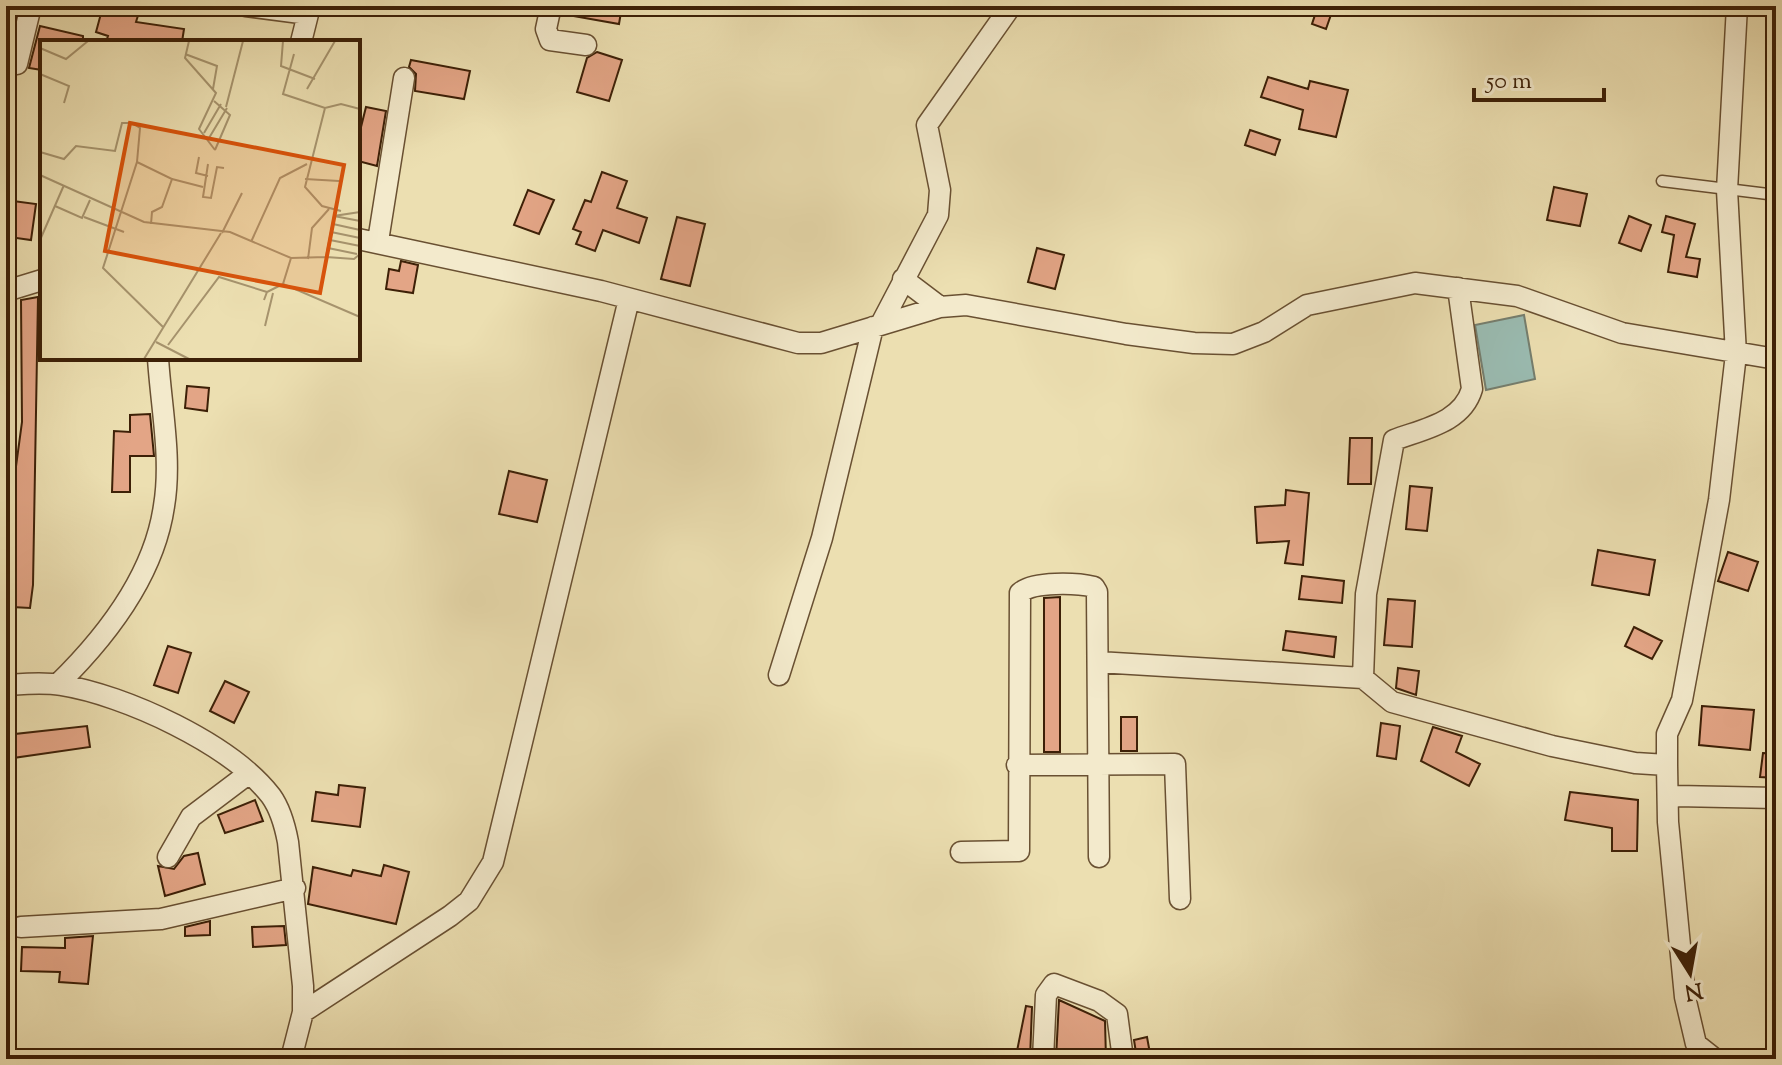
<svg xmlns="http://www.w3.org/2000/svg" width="1782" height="1065" font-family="'Sorts Mill Goudy',serif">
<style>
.water{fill:#9abcb2;stroke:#757e6e;stroke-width:2}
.building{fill:#e3a586;stroke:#3d2007;stroke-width:2}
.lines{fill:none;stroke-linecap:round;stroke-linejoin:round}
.lane-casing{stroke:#695032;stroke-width:13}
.street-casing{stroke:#695032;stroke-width:23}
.lane{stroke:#f3eacc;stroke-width:10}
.street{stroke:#f3eacc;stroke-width:20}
.inset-road{fill:none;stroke:#a6936d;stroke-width:2}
.view{fill:#d7530c;fill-opacity:0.15;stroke:#d7530c;stroke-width:4}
.inset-edge{fill:none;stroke:#3d2007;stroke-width:4}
</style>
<rect width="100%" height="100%" fill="#ecdfb1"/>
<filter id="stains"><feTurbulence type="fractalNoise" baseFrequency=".0025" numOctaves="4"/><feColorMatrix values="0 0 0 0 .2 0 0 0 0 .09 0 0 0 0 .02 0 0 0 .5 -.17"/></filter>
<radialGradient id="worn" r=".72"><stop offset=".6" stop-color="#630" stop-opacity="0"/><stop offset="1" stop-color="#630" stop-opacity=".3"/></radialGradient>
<path class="water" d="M 1524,315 L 1535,379 L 1486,390 L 1475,325 Z"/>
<path class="building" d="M 11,6 L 18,6 L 9,40 L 6,39 L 6,31 Z
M 103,6 L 140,9 L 136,22 L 184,29 L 182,42 L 106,42 L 108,36 L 96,32 Z
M 564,6 L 622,6 L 619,24 L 562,14 Z
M 1318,6 L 1334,6 L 1326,29 L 1312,24 Z
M 40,26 L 83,36 L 83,42 L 42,42 L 42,70 L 29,68 Z
M 597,52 L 622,60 L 609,101 L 577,92 L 587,58 Z
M 411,60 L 470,71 L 464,99 L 415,91 L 416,74 L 409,67 Z
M 1268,77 L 1308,89 L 1310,81 L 1348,90 L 1336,137 L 1299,129 L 1303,110 L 1261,97 Z
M 366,107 L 386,111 L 377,166 L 358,161 L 358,139 Z
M 1250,130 L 1280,140 L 1275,155 L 1245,145 Z
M 602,172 L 627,181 L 617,208 L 647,218 L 639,243 L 603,230 L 595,251 L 576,244 L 581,232 L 573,229 L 585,200 L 591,202 Z
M 1554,187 L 1587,194 L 1580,226 L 1547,220 Z
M 528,190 L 554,200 L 539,234 L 514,225 Z
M 13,201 L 36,204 L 31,240 L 9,237 Z
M 1629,216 L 1651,225 L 1641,251 L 1619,243 Z
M 1666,216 L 1695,224 L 1686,257 L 1700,259 L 1697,277 L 1668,272 L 1674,235 L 1662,232 Z
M 677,217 L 705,224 L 690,286 L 661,279 Z
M 1037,248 L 1064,255 L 1055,289 L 1028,282 Z
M 401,261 L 418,265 L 413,293 L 386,289 L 389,269 L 399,271 Z
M 38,297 L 33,585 L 30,608 L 12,607 L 14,481 L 22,422 L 21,300 Z
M 187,386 L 209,388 L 207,411 L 185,408 Z
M 150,414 L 154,456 L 130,456 L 130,492 L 112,492 L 114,431 L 130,432 L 130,415 Z
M 1350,438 L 1372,438 L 1371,484 L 1348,484 Z
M 509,471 L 547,480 L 537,522 L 499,514 Z
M 1410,486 L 1432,488 L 1427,531 L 1406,529 Z
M 1286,490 L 1309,493 L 1303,565 L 1285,563 L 1289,541 L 1257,543 L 1255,507 L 1285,505 Z
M 1598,550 L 1655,560 L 1649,595 L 1592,585 Z
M 1728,552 L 1758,562 L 1748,591 L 1718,581 Z
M 1302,576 L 1344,581 L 1342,603 L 1299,599 Z
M 1060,597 L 1060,752 L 1044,752 L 1044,598 Z
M 1388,599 L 1415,601 L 1412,647 L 1384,645 Z
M 1634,627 L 1662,641 L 1652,659 L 1625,646 Z
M 1286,631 L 1336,637 L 1334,657 L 1283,650 Z
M 168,646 L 191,653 L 178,693 L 154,685 Z
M 1398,668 L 1419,671 L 1416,695 L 1396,688 Z
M 225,681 L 249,692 L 234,723 L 210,711 Z
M 1702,706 L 1754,710 L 1750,750 L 1699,745 Z
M 1121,717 L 1137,717 L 1137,751 L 1121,751 Z
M 1381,723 L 1400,726 L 1396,759 L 1377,756 Z
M 87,726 L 90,747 L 6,759 L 6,735 Z
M 1433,727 L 1462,736 L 1456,752 L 1480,764 L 1469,786 L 1421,761 Z
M 1763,753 L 1776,754 L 1776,778 L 1760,777 Z
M 339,785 L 365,788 L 360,827 L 312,821 L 316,792 L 338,795 Z
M 1570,792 L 1638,800 L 1637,851 L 1612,851 L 1612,828 L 1565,820 Z
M 255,800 L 263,821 L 225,833 L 218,815 Z
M 198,853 L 205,884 L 165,896 L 158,866 L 174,869 L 184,856 Z
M 384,865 L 409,872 L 396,924 L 308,904 L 313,867 L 351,876 L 353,870 L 381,876 Z
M 210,921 L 210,935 L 185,936 L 185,927 Z
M 284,926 L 286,945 L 253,947 L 252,927 Z
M 93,936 L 88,984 L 59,982 L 60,972 L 21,971 L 22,947 L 65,948 L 65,938 Z
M 1059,1000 L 1105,1021 L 1106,1059 L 1056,1059 Z
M 1026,1006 L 1032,1007 L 1030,1059 L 1016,1056 Z
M 1147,1037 L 1151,1059 L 1137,1059 L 1134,1040 Z"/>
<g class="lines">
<defs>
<path id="lane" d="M 1662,181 L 1776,195"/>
<path id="street" d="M 246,6 L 308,14 L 301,42
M 551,6 L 546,29 L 550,40 L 586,45
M 17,64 L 31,6
M 358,239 L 601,291 L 798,343 L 821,343 L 940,307 L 966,305 L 1126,334 L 1194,343 L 1233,344 L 1264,332 L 1307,305 L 1415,283 L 1517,296 L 1622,333 L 1776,359
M 378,241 L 404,78
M 903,279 L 940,307
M 1458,288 L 1472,389 C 1462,423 1423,429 1394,440 L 1366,594 L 1363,678 L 1392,702 L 1552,746 L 1635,763 L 1667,765 L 1667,734 L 1682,700 L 1719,500 L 1736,354 L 1727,190 L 1737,6
M 6,291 L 42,280
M 881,324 L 938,215 L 940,190 L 927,125 L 1011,6
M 1098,662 L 1363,678
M 779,675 L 822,538 L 873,327
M 58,684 C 107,636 154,576 164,506 C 172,459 161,406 158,358
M 6,685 C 24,684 43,682 61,685 C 125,695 231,744 271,796 C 281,810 285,826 288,842 L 303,986 L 303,1012 L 291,1059
M 1017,765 L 1175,764 L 1180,899
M 1667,765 L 1668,822 L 1685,997 L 1696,1044 L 1715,1059
M 1668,801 L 1676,796 L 1776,798
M 961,852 L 1019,851 L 1020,593 C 1033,581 1077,583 1094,587 L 1097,592 L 1099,857
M 168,857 L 191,817 L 248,774
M 21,927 L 161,919 L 295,888
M 303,1012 L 450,916 L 469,901 L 493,862 L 629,299
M 1043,1059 L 1046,995 L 1054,984 L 1099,1001 L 1117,1014 L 1123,1059"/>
</defs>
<use href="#lane" class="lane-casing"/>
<use href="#street" class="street-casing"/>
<use href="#lane" class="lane"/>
<use href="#street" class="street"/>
</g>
<g transform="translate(40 40)">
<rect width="320" height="320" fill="#ecdfb1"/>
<path class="inset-road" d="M 149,1 L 145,18 L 176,53 L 159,89 L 175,110M 243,1 L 241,26 L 275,39M 0,8 L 26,19 L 48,1M 145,14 L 177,26 L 173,49M 254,14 L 243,54 L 285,68 L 301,64 L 320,69M 0,34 L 29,46 L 24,63M 267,49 L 295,1M 174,61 L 190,75 L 175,110M 186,67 L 203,1M 285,68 L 265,147 L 282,166 L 301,171M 164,93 L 181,64M 169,98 L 187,68M 0,112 L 24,119 L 36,106 L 75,111 L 82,83 L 92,83 L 100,88 L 97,122M 159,117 L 156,133 L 168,136M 168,124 L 163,157 L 171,158 L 177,127 L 184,128M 0,135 L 104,182 L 190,192 L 251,218 L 286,217 L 294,176 L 320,172M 132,139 L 163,147M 265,139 L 299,141M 15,166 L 42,178 L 50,160M 294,176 L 320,181M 44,177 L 84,192M 111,184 L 112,172 L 122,167 L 132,139 L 97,122 L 63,228 L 123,287M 293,184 L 320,190M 291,192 L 320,198M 182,193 L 202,153M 0,200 L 24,145M 290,200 L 320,206M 211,202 L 240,138 L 267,124M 288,208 L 317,214M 286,217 L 314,219 L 320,214M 251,218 L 243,244 L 320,277M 268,219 L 272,188 L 289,169M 224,260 L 227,252 L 243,244M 225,286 L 233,253M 116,302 L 149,319M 128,305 L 179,237 L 227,252M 104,319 L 181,193"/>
<path class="view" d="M 90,83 L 304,125 L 280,253 L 65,211 Z"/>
<rect width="320" height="320" class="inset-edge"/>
</g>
<rect width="1782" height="1065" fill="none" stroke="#ecdfb1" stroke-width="32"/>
<rect x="8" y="8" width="1766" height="1049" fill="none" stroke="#3d2007" stroke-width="4"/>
<rect x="16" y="16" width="1750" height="1033" fill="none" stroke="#3d2007" stroke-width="2"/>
<g transform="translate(1690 973) rotate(169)" stroke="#f3eacc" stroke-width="6" paint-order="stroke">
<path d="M0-6L14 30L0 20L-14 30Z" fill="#3d2007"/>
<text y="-12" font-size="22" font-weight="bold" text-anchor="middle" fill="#3d2007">N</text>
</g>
<path d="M1474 88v12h130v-12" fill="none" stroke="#3d2007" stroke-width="4"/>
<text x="1486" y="88" font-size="24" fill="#3d2007" stroke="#f3eacc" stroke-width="6" paint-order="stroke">50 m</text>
<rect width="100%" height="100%" filter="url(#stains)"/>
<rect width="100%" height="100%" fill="url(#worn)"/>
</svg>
